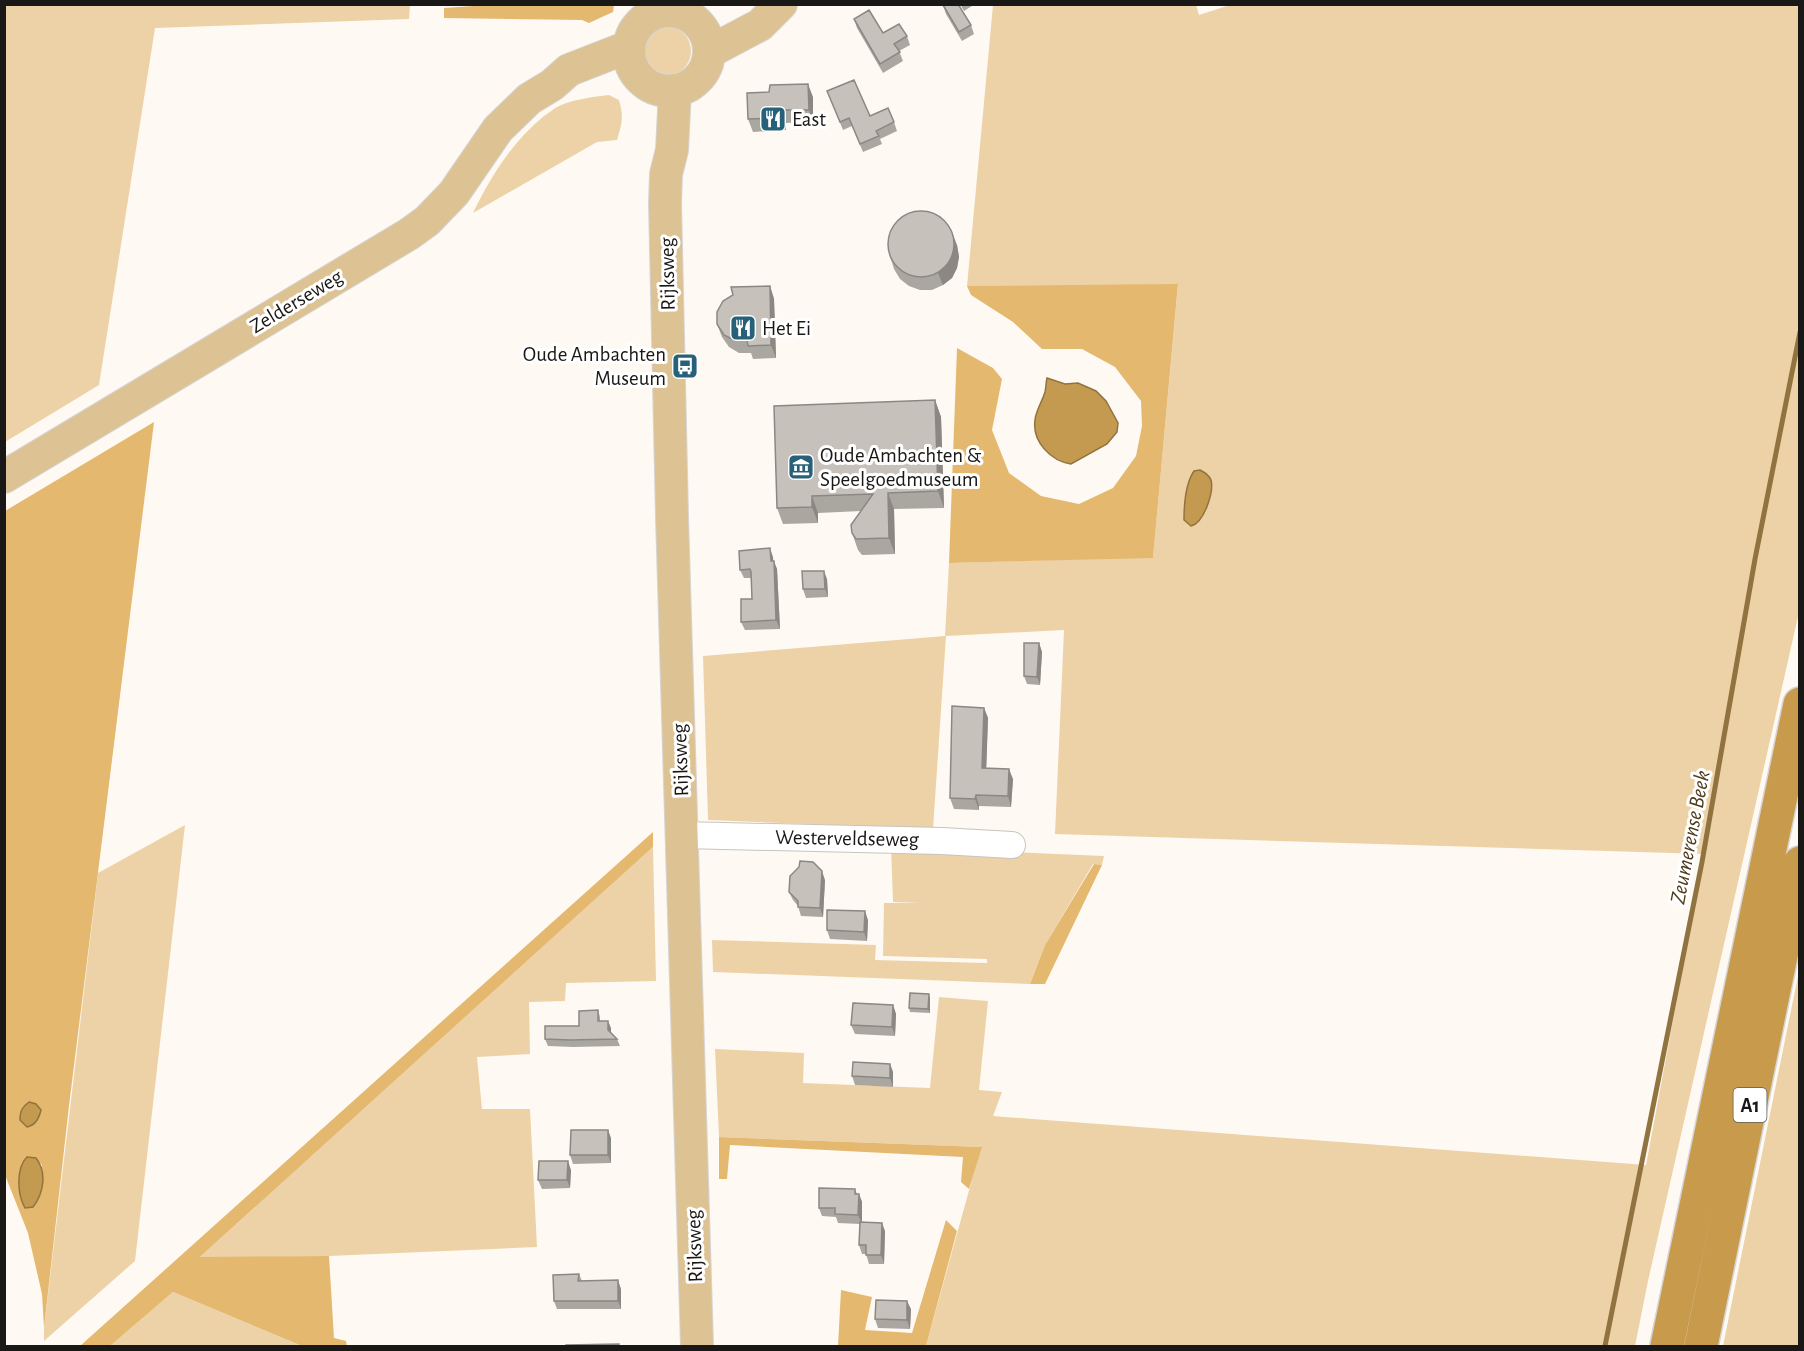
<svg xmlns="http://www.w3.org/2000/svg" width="1804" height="1351" font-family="'Alegreya Sans',sans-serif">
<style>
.green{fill:#edd2a8;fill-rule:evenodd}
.forest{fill:#e4b86f;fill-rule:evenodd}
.water{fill:#c49a50;stroke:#91733f;stroke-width:1.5}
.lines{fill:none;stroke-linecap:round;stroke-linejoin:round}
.stream{stroke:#91733f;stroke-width:5}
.minor-casing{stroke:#c8c4be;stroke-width:28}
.major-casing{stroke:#d6d5d5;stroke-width:34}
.highway-casing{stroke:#d6d5d5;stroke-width:36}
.minor{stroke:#fff;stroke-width:26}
.major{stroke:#ddc294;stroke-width:32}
.highway{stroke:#c79a4c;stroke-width:33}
.wall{fill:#aaa7a1}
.shaded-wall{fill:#8b8883}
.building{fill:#c6c2bb;stroke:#8b8883;stroke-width:1.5}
.labels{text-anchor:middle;stroke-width:6;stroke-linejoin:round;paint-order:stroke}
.shield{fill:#fff;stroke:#5e5d5c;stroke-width:1.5}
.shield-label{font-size:20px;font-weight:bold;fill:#191816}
.poi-label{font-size:21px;fill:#191816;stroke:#fff;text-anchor:start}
.street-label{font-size:21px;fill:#191816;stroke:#fff}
.water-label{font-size:22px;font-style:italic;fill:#4e3b1b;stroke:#fff}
</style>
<rect width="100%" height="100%" fill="#fefaf3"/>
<path class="green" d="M 5,4 L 410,5 L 409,19 L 155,28 L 99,385 L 5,442 Z
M 1233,4 L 1799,5 L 1799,612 L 1648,1281 L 1635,1346 L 926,1346 L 981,1147 L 719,1137 L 715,1049 L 804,1053 L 803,1083 L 930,1088 L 939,997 L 988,1001 L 979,1090 L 1002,1092 L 993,1116 L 1646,1165 L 1704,854 L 1055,834 L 1064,630 L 946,636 L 933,829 L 708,820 L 703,656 L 945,636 L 949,563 L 1153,557 L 1178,285 L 967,286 L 993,5 L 1196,5 L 1199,15 ZM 1200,470 C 1211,475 1211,482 1210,494 L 1184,510 L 1187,494 Z
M641 51a25 25 0 1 1 50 0a25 25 0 1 1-50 0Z
M 609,95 L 619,100 C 624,117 622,123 617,140 L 597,142 L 473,213 C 491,176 512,142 544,116 C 549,113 554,108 559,106 C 575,99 592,97 609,95 Z
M 185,825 L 135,1261 L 44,1341 L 44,1328 L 98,873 Z
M 653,847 L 656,981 L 566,983 L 565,1001 L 529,1002 L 530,1054 L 477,1057 L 482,1109 L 530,1109 L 537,1247 L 329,1256 L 199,1258 Z
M 891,847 L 1104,856 L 1102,865 L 1093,864 L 1045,945 L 1030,984 L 713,972 L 712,940 L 876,945 L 875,960 L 987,963 L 987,959 L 883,956 L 884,903 L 920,903 L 893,902 Z
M 1799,971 L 1799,1346 L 1723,1346 Z
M 173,1292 L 302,1346 L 110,1346 Z"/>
<path class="forest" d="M 504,4 L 614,4 L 614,5 L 613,12 L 589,23 L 582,20 L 444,18 L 444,8 Z
M 1178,284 L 1153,558 L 949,563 L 957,348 L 993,368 L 1002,379 L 992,430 L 1009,473 L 1041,496 L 1079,504 L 1113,488 L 1136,456 L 1142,426 L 1141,401 L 1115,367 L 1082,349 L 1042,349 L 1013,322 L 971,295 L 967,286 Z
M 154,422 L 69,1106 L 44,1328 L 42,1294 L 28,1233 L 5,1175 L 5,511 ZM 27,1157 L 35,1158 L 42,1165 L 36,1203 L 22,1203 L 19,1180 Z
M 653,832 L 653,847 L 200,1257 L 329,1256 L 334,1338 L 346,1341 L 347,1346 L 302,1346 L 173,1292 L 110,1346 L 80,1346 Z
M 1094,864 L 1102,865 L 1045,984 L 1030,984 L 1045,945 Z
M 719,1137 L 982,1147 L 969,1189 L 961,1182 L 963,1157 L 730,1145 L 727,1179 L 719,1179 Z
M 946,1220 L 957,1231 L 926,1346 L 838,1346 L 841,1290 L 872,1297 L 865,1330 L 912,1333 Z"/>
<path class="water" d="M 1047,378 L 1065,384 L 1078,383 L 1096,391 L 1106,401 L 1118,423 L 1117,432 L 1107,444 L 1071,464 C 1051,461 1032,442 1035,420 C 1036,410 1042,402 1045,392 C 1046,388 1046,382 1047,378 Z
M 1200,470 C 1204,472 1209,475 1211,480 C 1214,492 1204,523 1191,526 L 1184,520 C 1184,505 1186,483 1194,471 Z
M 29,1102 L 36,1104 L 41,1110 C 39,1118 36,1125 27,1127 L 20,1120 C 20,1111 22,1107 29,1102 Z
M 27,1157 L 36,1158 C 47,1172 44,1193 33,1207 L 25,1208 C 17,1194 16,1168 27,1157 Z"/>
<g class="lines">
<path class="stream" d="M 1605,1346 L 1702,862 L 1755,559 L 1800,332"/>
<defs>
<path id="minor" d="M 682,835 L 942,841 L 1012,845"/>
<path id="major" d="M629 51a40 40 0 1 1 80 0a40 40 0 1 1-80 0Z
M 709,52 L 760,25 L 781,4
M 675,90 L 672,150 L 666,174 L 665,203 L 672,517 L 697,1346
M 4,477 L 409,234 L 427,221 L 454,193 L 498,129 L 529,99 L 552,85 L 569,70 L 628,47"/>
<path id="highway" d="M 1667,1346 L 1800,704
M 1701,1346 L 1800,863"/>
</defs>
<use href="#minor" class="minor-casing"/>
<use href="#major" class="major-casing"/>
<use href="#highway" class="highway-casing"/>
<use href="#minor" class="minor"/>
<use href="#major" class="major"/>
<use href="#highway" class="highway"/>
</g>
<path class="wall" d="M 960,4 L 975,4 L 964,11 Z
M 943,5 L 971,25 L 974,34 L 962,41 L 946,14 Z
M 854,19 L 883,33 L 907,36 L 910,45 L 899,51 L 903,61 L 883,73 L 857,28 Z
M 827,91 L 870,116 L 894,122 L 897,131 L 880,139 L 882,144 L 863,152 L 852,126 L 843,130 Z
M 813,97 L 813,122 L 786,123 L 786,130 L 753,132 L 748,119 Z
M 957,245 L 959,257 L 957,268 L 952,278 L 943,285 L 932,290 L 920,290 L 909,286 L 900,279 L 894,269 L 890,256 Z
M 770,286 L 774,299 L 776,358 L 753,359 L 751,353 L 739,353 L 729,347 L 722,337 L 717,324 Z
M 935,400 L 941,417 L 944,508 L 894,509 L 895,554 L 862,555 L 858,550 L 852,533 L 861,511 L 818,513 L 818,523 L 783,524 L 777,508 Z
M 773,557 L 773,561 L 777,569 L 780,629 L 745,630 L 741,622 L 752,599 L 751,578 L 744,578 L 740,570 Z
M 827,579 L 828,597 L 806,598 L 803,589 Z
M 1039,643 L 1042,652 L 1040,685 L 1027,684 L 1024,676 Z
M 984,708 L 988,718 L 986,768 L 1013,779 L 1011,807 L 979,806 L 979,810 L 954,809 L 950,798 Z
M 825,880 L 823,917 L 801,916 L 798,906 L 793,900 L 789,892 Z
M 868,920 L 867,941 L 830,939 L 827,930 Z
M 930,998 L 930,1013 L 910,1012 L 909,1008 Z
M 893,1005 L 896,1014 L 895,1036 L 855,1034 L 851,1025 Z
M 598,1010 L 600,1017 L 600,1021 L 611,1028 L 611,1032 L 617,1039 L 620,1046 L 573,1047 L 548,1046 L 545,1039 L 579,1026 Z
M 890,1064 L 893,1072 L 893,1087 L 855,1085 L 852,1076 Z
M 611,1138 L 611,1163 L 573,1164 L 570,1155 Z
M 571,1170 L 570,1188 L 542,1189 L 538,1180 Z
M 855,1189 L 857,1194 L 859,1194 L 862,1202 L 862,1222 L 885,1231 L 884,1264 L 869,1264 L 866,1254 L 862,1254 L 859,1245 L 860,1224 L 838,1223 L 836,1217 L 822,1216 L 819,1208 Z
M 579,1274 L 582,1281 L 621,1289 L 621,1309 L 557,1309 L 554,1301 Z
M 911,1309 L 910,1329 L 878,1328 L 875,1319 Z"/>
<path class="shaded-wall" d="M 808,84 L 813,97 L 813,122 L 809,110 Z
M 781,110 L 786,123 L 786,130 L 781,118 Z
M 952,232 L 957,245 L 959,257 L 957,268 L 952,278 L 943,285 L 938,273 Z
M 770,286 L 774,299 L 776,358 L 771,345 Z
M 935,400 L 941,417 L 944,508 L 938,491 Z
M 888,493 L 894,509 L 895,554 L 889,538 Z
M 812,496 L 818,513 L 818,523 L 812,507 Z
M 770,548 L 773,557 L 774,570 L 771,561 Z
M 774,561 L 777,569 L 780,629 L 776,620 Z
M 824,571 L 827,579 L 828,597 L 825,589 Z
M 1039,643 L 1042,652 L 1040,685 L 1037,677 Z
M 984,708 L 988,718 L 986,778 L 982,768 Z
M 1009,769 L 1013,779 L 1011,807 L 1008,796 Z
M 976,795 L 979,806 L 979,810 L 975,799 Z
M 822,871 L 825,880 L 823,917 L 820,908 Z
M 865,911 L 868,920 L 867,941 L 864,932 Z
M 929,994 L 930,998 L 930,1013 L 928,1009 Z
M 893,1005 L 896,1014 L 895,1036 L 892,1027 Z
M 608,1021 L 611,1028 L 611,1037 L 608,1030 Z
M 890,1064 L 893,1072 L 893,1087 L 890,1078 Z
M 608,1130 L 611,1138 L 611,1163 L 608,1155 Z
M 568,1161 L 571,1170 L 570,1188 L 567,1180 Z
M 859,1194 L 862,1202 L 862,1224 L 858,1215 Z
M 882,1223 L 885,1231 L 884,1264 L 881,1255 Z
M 618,1280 L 621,1289 L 621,1309 L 618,1301 Z
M 907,1301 L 911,1309 L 910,1329 L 907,1320 Z"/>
<path class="building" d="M 945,4 L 958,4 L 971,25 L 959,32 L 943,5 Z
M 869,10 L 883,33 L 899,24 L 907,36 L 894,44 L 900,52 L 880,64 L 854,19 Z
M 854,80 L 870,116 L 888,108 L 894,122 L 876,131 L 879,136 L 860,144 L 849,118 L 840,122 L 827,91 Z
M 808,84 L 809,110 L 781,110 L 781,118 L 748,119 L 747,93 L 769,92 L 770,85 Z
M888 244a33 33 0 1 1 66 0a33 33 0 1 1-66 0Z
M 770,286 L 771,345 L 748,346 L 747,340 L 734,340 L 724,335 L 717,324 L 717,312 L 723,301 L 733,295 L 731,287 Z
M 935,400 L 938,491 L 888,493 L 889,538 L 856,539 L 852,533 L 851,525 L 873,494 L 812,496 L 812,507 L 777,508 L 774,406 Z
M 770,548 L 771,561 L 774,561 L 776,620 L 741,622 L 741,599 L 752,599 L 751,572 L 750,569 L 740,570 L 739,551 Z
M 802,571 L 824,571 L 825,589 L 803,589 Z
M 1024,643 L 1039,643 L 1037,677 L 1024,676 Z
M 952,706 L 984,708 L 982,768 L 1009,769 L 1008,796 L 976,795 L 975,799 L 950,798 Z
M 800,861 L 813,862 L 822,871 L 820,908 L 798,907 L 798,901 L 789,892 L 790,876 L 799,867 Z
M 827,910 L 865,911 L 864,932 L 827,930 Z
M 910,993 L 929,994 L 928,1009 L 909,1008 Z
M 853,1003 L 893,1005 L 892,1027 L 851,1025 Z
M 598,1010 L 598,1021 L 608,1021 L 608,1030 L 617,1039 L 570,1040 L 545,1039 L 545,1026 L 579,1026 L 579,1011 Z
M 853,1062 L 890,1064 L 890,1078 L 852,1076 Z
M 571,1130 L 608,1130 L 608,1155 L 570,1155 Z
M 539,1161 L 568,1161 L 567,1180 L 538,1180 Z
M 819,1188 L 855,1189 L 855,1194 L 859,1194 L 858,1215 L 835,1214 L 835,1208 L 819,1208 Z
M 860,1222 L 882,1223 L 881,1255 L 866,1255 L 866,1245 L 859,1245 Z
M 579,1274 L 578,1281 L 618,1280 L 618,1301 L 554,1301 L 553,1275 Z
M 876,1300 L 907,1301 L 907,1320 L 875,1319 Z
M 619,1344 L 619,1347 L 566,1347 L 566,1345 Z"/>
<defs>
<symbol id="restaurant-square" viewBox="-11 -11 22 22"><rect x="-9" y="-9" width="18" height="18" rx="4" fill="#266079" stroke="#fff"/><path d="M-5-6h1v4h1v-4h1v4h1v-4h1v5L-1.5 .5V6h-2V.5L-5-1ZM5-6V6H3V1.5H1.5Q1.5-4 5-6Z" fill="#fff"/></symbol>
<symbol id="bus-square" viewBox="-11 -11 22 22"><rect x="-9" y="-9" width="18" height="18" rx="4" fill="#266079" stroke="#fff"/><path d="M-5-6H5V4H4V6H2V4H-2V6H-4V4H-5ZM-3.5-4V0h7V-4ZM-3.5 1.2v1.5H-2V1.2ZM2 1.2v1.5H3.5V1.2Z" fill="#fff"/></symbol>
<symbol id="museum-square" viewBox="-11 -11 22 22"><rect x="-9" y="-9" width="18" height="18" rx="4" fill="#266079" stroke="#fff"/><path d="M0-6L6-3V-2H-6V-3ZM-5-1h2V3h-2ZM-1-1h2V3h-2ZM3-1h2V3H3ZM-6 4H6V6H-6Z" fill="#fff"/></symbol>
</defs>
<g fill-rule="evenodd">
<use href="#restaurant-square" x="758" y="104" width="30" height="30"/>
<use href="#restaurant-square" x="728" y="313" width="30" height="30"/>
<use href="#bus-square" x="670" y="351" width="30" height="30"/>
<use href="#museum-square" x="786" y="452" width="30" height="30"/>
</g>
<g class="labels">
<rect class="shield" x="1733.5" y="1088" width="33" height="34" rx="4.5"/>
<g class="shield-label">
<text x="1750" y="1112">A1</text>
</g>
<g class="poi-label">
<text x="792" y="126">East</text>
<text x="762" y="335">Het Ei</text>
<text x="666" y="361" text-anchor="end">Oude Ambachten<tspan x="666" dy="24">Museum</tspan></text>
<text x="820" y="462">Oude Ambachten &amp;<tspan x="820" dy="24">Speelgoedmuseum</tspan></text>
</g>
<g class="street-label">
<text transform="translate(667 274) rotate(-91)" y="7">Rijksweg</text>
<text transform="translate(296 301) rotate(-31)" y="7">Zelderseweg</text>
<text transform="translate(680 760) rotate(-92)" y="7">Rijksweg</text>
<text transform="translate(847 838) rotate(1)" y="7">Westerveldseweg</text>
<text transform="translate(694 1246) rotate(-92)" y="7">Rijksweg</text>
</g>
<g class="water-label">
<text transform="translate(1689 837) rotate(-79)" y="8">Zeumerense Beek</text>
</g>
</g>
<rect width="1804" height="1351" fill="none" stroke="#191816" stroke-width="12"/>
</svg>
